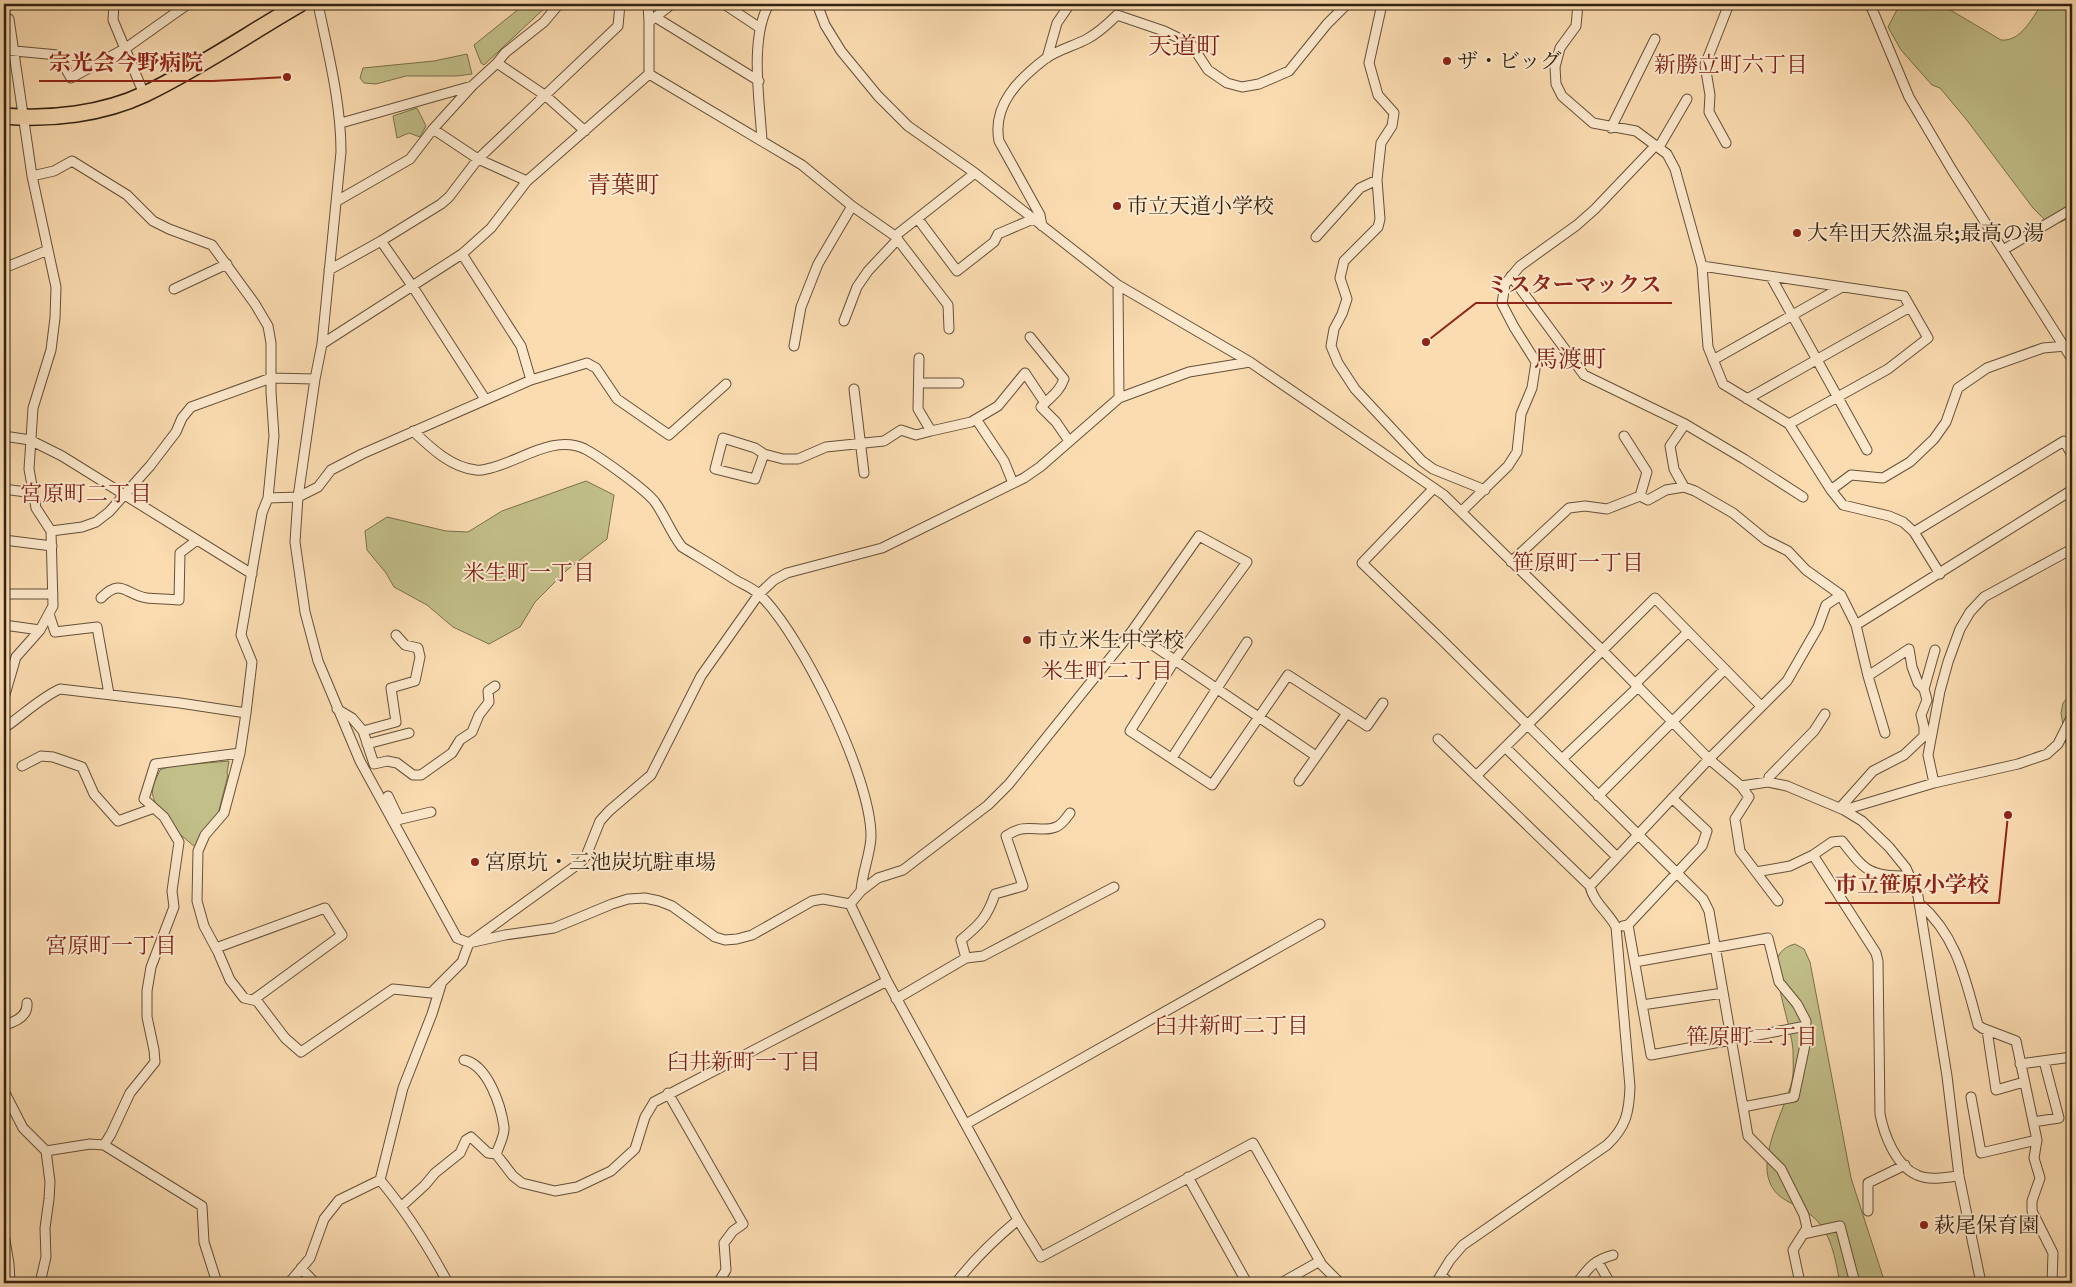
<svg xmlns="http://www.w3.org/2000/svg" width="2076" height="1287" font-family="'IM FELL DW Pica','Noto Serif JP',serif">
<style>
.green{fill:#c2bf89;stroke:#7a704d}
.lines{fill:none;stroke-linecap:round;stroke-linejoin:round}
.minor-casing{stroke:#655039;stroke-width:11}
.primary-casing{stroke:#321;stroke-width:18}
.minor{stroke:#fce8cc;stroke-width:9}
.primary{stroke:#fbdcb1;stroke-width:15}
.poi-dot{fill:#8f2418;stroke:#fce8cc;stroke-width:2}
.labels{text-anchor:middle;stroke-width:4;stroke-linejoin:round;paint-order:stroke}
.poi-label{font-size:21px;fill:#321;stroke:#fce8cc;text-anchor:start}
.neighbourhood-label{font-size:22px;fill:#7a1f14;stroke:#fce8cc}
.quarter-label{font-size:24px;fill:#7a1f14;stroke:#fce8cc}
.leader{fill:none;stroke:#8f2418;stroke-width:2}
.callout-dot{fill:#8f2418;stroke:#fce8cc;stroke-width:2}
.callout-label{font-size:22px;text-anchor:middle;font-weight:bold;fill:#8f2418;stroke:#fce8cc;stroke-width:4;stroke-linejoin:round;paint-order:stroke}
</style>
<rect width="100%" height="100%" fill="#fbdcb1"/>
<filter id="stains"><feTurbulence type="fractalNoise" baseFrequency=".004" numOctaves="4"/><feColorMatrix values="0 0 0 0 .2 0 0 0 0 .09 0 0 0 0 .02 0 0 0 .5 -.17"/></filter>
<radialGradient id="worn" r=".72"><stop offset=".6" stop-color="#630" stop-opacity="0"/><stop offset="1" stop-color="#630" stop-opacity=".3"/></radialGradient>
<path class="green" d="M 525,4 L 549,4 L 484,65 L 481,63 L 474,45 Z
M 1900,4 L 1940,4 L 2001,40 C 2021,42 2032,18 2042,4 L 2072,4 L 2072,114 L 2070,121 L 2072,137 L 2072,216 L 2061,222 L 2046,221 L 2033,208 L 1966,119 L 1940,88 L 1932,85 L 1901,50 L 1888,27 Z
M 467,54 L 472,74 L 457,76 L 406,76 L 376,84 L 364,83 L 360,78 L 363,68 L 434,61 Z
M 417,108 L 426,126 L 420,137 L 409,133 L 397,138 L 393,116 Z
M 586,481 L 614,495 L 607,539 L 567,570 L 535,602 L 520,627 L 489,644 L 453,627 L 427,605 L 394,587 L 386,573 L 367,550 L 365,531 L 387,517 L 446,531 L 468,532 L 502,511 Z
M 2072,692 L 2072,780 L 2061,713 L 2063,703 Z
M 229,761 L 227,773 L 228,775 L 218,814 L 195,847 L 175,830 L 155,802 C 149,790 155,781 160,770 L 171,766 Z
M 1795,944 L 1804,949 L 1810,962 L 1851,1178 L 1885,1283 L 1840,1283 C 1835,1259 1832,1232 1811,1215 C 1797,1203 1778,1202 1770,1183 C 1758,1155 1785,1109 1792,1081 C 1794,1072 1793,1060 1793,1050 C 1791,1025 1774,982 1777,960 C 1779,951 1787,946 1795,944 Z"/>
<g class="lines">
<defs>
<path id="minor" d="M 114,4 L 113,20 L 144,94
M 318,4 C 328,53 341,102 341,152 L 322,344 L 315,379 L 298,497 L 295,542 L 305,612 L 318,661 L 360,761 L 457,938 L 469,943 L 505,935 L 554,928 L 612,904 L 628,899 L 645,898 L 659,901 L 672,906 L 715,937 L 725,940 L 737,939 L 752,935 L 812,901 L 823,899 L 850,904
M 648,4 L 649,22
M 724,4 L 760,28
M 817,4 L 825,25 L 841,51 L 878,96 L 908,126 L 975,173 L 1118,285 L 1250,362 L 1444,495 L 1602,650 L 1709,759 L 1741,786 L 1768,782 L 1787,786 L 1844,810 L 1862,821 L 1889,847 L 1906,868 L 1918,896 L 1947,1076 L 1959,1176 L 1981,1283
M 1382,4 L 1369,63 L 1378,95 L 1394,113 L 1392,126 L 1381,143 L 1377,180 L 1380,219 L 1378,227 L 1344,261 L 1340,278 L 1347,299 L 1342,314 L 1334,329 L 1331,346 L 1338,363 L 1355,389 L 1422,461 L 1433,469 L 1485,490
M 1578,4 L 1576,26 L 1560,48 L 1555,67 L 1556,84 L 1562,96 L 1593,123 L 1636,131 L 1667,154 L 1675,169 L 1702,266 L 1708,347 L 1723,384 L 1789,424 L 1831,490 L 1843,505 L 1889,516 L 1903,522 L 1914,532
M 1870,4 L 1909,97 L 1952,170 L 2072,359
M 4,16 L 9,19 L 32,176 L 56,287 L 55,318 L 51,350 L 33,408 L 29,469 L 36,508 L 51,531 L 53,606 L 40,630 L 16,657 L 4,698
M 655,17 L 759,81
M 4,50 L 58,55 L 71,78 L 126,48 L 188,4
M 1047,58 L 1057,23 L 1070,4
M 497,63 L 505,53 L 544,22 L 559,4
M 649,74 L 802,165 L 852,206 L 895,236 L 948,305 L 949,329
M 341,123 L 472,86 L 497,63 L 546,96 L 585,131
M 1611,128 L 1655,39
M 433,129 L 478,159 L 527,181
M 762,141 C 760,102 749,39 769,4
M 1726,143 L 1709,112 L 1710,95 L 1705,65 L 1729,4
M 1659,147 L 1687,99
M 32,176 L 54,171 L 72,161 L 127,195 L 153,221 L 169,229 L 212,245 L 255,304 L 268,326 L 271,343 L 271,392 L 274,436 L 268,498 L 262,513 L 241,635 L 252,662 L 246,713 L 240,753 L 224,813 L 205,835 L 198,851 L 197,901 L 204,926 L 218,952 L 230,980 L 244,998 L 257,1001 L 285,1038 L 301,1052 L 393,989 L 431,993 L 462,962 L 469,943 L 581,862 L 586,856 L 600,821 L 609,811 L 651,775 L 701,676 L 759,594 L 774,580 L 787,573 L 882,548 L 1024,478 L 1040,467 L 1119,398 L 1189,372 L 1250,362
M 337,201 L 410,159 L 433,129 L 472,86
M 918,219 L 957,271 L 994,242 L 998,234 L 1033,219
M 1042,226 L 1040,215 L 999,141 C 992,105 1019,79 1045,59 C 1057,50 1074,46 1087,39 C 1098,33 1108,24 1117,15 L 1164,31 L 1191,44 L 1208,70 L 1227,83 L 1242,87 L 1259,84 L 1289,71 L 1327,24 L 1347,4
M 895,236 L 975,173
M 1316,237 L 1360,188 L 1377,180
M 381,241 L 413,287 L 485,399
M 2003,250 L 2072,209
M 462,254 L 521,346 L 531,380
M 1702,266 L 1904,296 L 1928,338 L 1888,369 L 1789,424
M 4,268 L 48,250
M 329,270 L 381,241 L 441,204 L 449,197 L 478,159 L 618,26 L 620,4
M 1511,276 L 1584,375 L 1685,424 L 1744,459 L 1803,497
M 1771,277 L 1867,450
M 1118,285 L 1119,398
M 174,289 L 227,264
M 844,321 L 857,287 L 868,271 L 898,239
M 1030,337 L 1064,379 C 1059,393 1050,397 1041,407 L 1056,422 L 1069,441
M 322,344 L 462,254 L 491,228 L 527,181 L 649,74 L 649,22 L 672,4
M 794,346 L 801,307 L 818,264 L 852,206
M 919,358 L 918,409 L 931,431 L 971,422 L 998,406 L 1025,373 L 1045,403
M 1713,360 L 1842,287
M 919,383 L 959,383
M 854,389 L 864,473
M 1747,399 L 1910,307
M 976,419 L 1004,461 L 1013,483
M 413,431 C 430,447 450,467 476,470 C 480,471 486,469 491,468 C 520,461 554,434 585,449 C 600,457 645,489 655,502 C 665,516 671,533 682,547 C 700,558 717,568 734,579 C 742,584 753,588 760,595 C 802,636 871,777 871,836 C 871,852 862,873 861,891
M 4,436 L 30,440 L 62,456 L 252,574
M 1624,436 L 1647,472 L 1640,496
M 764,454 L 755,479 L 715,469 L 723,438 L 755,448 L 764,454 L 783,459 L 798,459 L 826,447 L 884,441 L 901,430 L 916,435 L 931,431
M 1684,487 L 1674,469 L 1670,446 L 1685,424
M 4,489 L 33,493
M 1433,489 L 1362,563 L 1443,641 L 1703,899 L 1709,911 L 1748,1136 L 1781,1169 L 1804,1215 L 1807,1228 L 1793,1250 L 1800,1283
M 1831,490 L 1851,475 L 1883,478 L 1910,462 L 1934,439 L 1946,422 L 1958,388 L 1987,368 L 2043,348 L 2066,346
M 268,498 L 298,497 L 318,487 L 331,470 L 362,454 L 531,380 L 587,363 L 596,368 L 617,399 L 669,435 L 726,384
M 1462,511 L 1508,466 L 1517,452 L 1521,414 L 1532,388 L 1536,362 L 1514,327 L 1502,304 L 1505,284 L 1520,266 L 1577,225 L 1595,209 L 1656,145
M 51,531 L 82,527 L 96,522 L 109,512 L 150,466 L 176,432 L 182,418 L 191,407 L 271,378 L 315,379
M 4,540 L 52,546
M 1511,562 L 1569,508 L 1585,506 L 1607,509 L 1640,496 L 1648,500 L 1666,490 L 1684,487 L 1695,491 L 1733,513 L 1766,540 L 1788,551 L 1806,570 L 1841,595 L 1856,625 L 1868,676 L 1885,733
M 1940,574 L 1914,532 L 2064,441 L 2072,455
M 4,594 L 53,594
M 101,598 C 122,577 125,595 147,598 C 157,599 168,599 179,600 L 180,553 L 197,540
M 49,614 L 55,632 L 97,627 L 109,694
M 4,625 L 40,630
M 1856,625 L 2072,490
M 1132,631 L 1316,756
M 1635,684 L 1688,632
M 1924,689 L 1935,650
M 337,709 L 352,718 L 363,731 L 374,764 L 387,761 L 397,763 L 413,775 L 421,775 L 452,753 L 460,740 L 472,732 L 479,715 L 489,702 L 488,691 L 495,686
M 4,728 C 22,716 40,698 60,689 L 180,703 L 246,713
M 363,731 L 396,722 L 391,688 L 415,681 L 420,657 L 418,648 L 405,645 L 396,635
M 367,744 L 409,733
M 1505,747 L 1617,857
M 1172,758 L 1247,642
M 1562,759 L 1638,687
M 22,766 L 41,756 L 53,757 L 82,767 L 94,794 L 118,821 L 154,808
M 1476,776 L 1655,598 L 1761,706
M 1299,781 L 1347,713
M 1768,782 L 1769,777 L 1814,731 L 1825,714
M 1934,783 L 1928,755 L 1940,691 L 1948,662 L 1960,629 L 1970,612 L 1984,597 L 2072,549
M 1741,786 L 1749,797 L 1735,819 L 1740,851 L 1778,901
M 388,796 L 399,819
M 1598,796 L 1725,669
M 1840,808 L 1873,771 L 1904,755 L 1924,736 L 1924,727 L 1921,715 L 1927,700 L 1924,689 L 1918,683 L 1912,667 L 1909,649 L 1868,676
M 1844,810 L 1934,783 L 2018,764 L 2047,754 L 2058,744 L 2072,716
M 393,821 L 431,812
M 1756,872 L 1790,866 L 1813,855
M 1909,876 C 1869,876 1866,872 1842,841 L 1832,842 L 1813,855 L 1876,953 L 1878,961 L 1880,1114 C 1884,1135 1896,1166 1917,1175 C 1930,1181 1946,1177 1959,1176
M 1590,886 L 1709,759 L 1787,681 L 1818,627 L 1826,605 L 1841,595
M 1919,903 C 1957,936 1965,978 1978,1025 L 1982,1028 L 2016,1041 L 2037,1140 L 1981,1153 L 1971,1097
M 850,904 L 861,891 L 878,878 L 903,870 L 988,805 L 1009,784 L 1132,631 L 1199,536 L 1247,562 L 1175,660 L 1130,731 L 1212,785 L 1288,675 L 1367,726 L 1383,703
M 850,904 L 887,981 L 1018,1220 L 1041,1257 L 1253,1143 L 1322,1265 L 1340,1283
M 1628,925 L 1651,1055 L 1806,1026
M 1623,926 L 1628,925 L 1702,846 L 1707,831 L 1672,798
M 216,948 L 325,908 L 342,935 L 253,1000
M 966,958 L 961,940 C 979,925 987,918 995,894 L 1023,886 L 1006,836 C 1027,821 1040,834 1056,827 C 1062,825 1067,817 1070,813
M 1635,962 L 1768,938 L 1779,982 L 1797,1004 L 1806,1021 L 1805,1045 L 1794,1097 L 1743,1107
M 896,999 L 966,958 L 983,956 L 1114,887
M 1642,1005 L 1723,993
M 4,1025 C 16,1022 28,1016 27,1003
M 1987,1030 L 1996,1090 L 2024,1082
M 464,1060 C 488,1065 501,1106 504,1127 C 505,1135 499,1146 496,1154
M 2020,1064 L 2072,1057
M 4,1091 L 23,1128 L 46,1151 L 50,1182 L 49,1199 L 45,1228 L 46,1257 L 40,1283
M 668,1093 L 743,1224 L 733,1231 L 724,1243 L 726,1270 L 718,1283
M 2033,1122 L 2059,1118 L 2044,1061
M 966,1124 L 1320,924
M 2037,1140 L 2034,1158 L 2040,1178 L 2032,1201 L 2032,1211 L 2053,1253 L 2052,1283
M 104,1145 L 111,1134 L 130,1093 L 155,1062 L 154,1050 L 147,1017 L 147,991 L 151,967 L 174,907 L 172,891 L 179,842 L 164,817 L 144,799 L 155,764 L 240,753
M 46,1151 L 90,1144 L 104,1145 L 202,1206 L 204,1242 L 217,1283
M 1188,1177 L 1247,1283
M 380,1180 C 407,1212 428,1246 448,1283
M 402,1206 L 425,1185 L 435,1173 L 460,1153 L 466,1140 L 471,1137 L 488,1153 L 496,1154 L 513,1176 L 522,1183 L 555,1191 L 577,1187 L 611,1171 L 635,1149 L 645,1117 L 654,1102 L 887,981
M 1868,1211 L 1868,1183 L 1905,1165
M 4,1234 L 9,1264 L 10,1283
M 1803,1234 L 1840,1226 L 1855,1283
M 1598,1262 L 1610,1283
M 301,1268 L 315,1283
M 1441,1275 L 1450,1283
M 289,1283 L 310,1258 L 324,1219 L 339,1200 L 380,1180 L 403,1088 L 432,1014 L 441,985
M 956,1283 C 974,1259 995,1239 1018,1220
M 1281,1283 L 1320,1261
M 1436,1283 L 1450,1260 L 1463,1245 L 1607,1145 C 1626,1127 1629,1113 1630,1087 L 1616,927 C 1609,913 1593,902 1590,886 L 1438,739
M 1577,1283 C 1589,1268 1592,1261 1613,1255"/>
<path id="primary" d="M 4,116 C 50,120 103,114 145,94 C 199,68 248,34 300,4"/>
</defs>
<use href="#minor" class="minor-casing"/>
<use href="#primary" class="primary-casing"/>
<use href="#minor" class="minor"/>
<use href="#primary" class="primary"/>
</g>
<g class="poi-dot">
<circle cx="1447" cy="61" r="5"/>
<circle cx="1117" cy="206" r="5"/>
<circle cx="1797" cy="233" r="5"/>
<circle cx="1027" cy="640" r="5"/>
<circle cx="475" cy="862" r="5"/>
<circle cx="1924" cy="1225" r="5"/>
</g>
<g class="labels">
<g class="poi-label">
<text x="1457" y="68">ザ・ビッグ</text>
<text x="1127" y="213">市立天道小学校</text>
<text x="1807" y="240">大牟田天然温泉;最高の湯</text>
<text x="1037" y="647">市立米生中学校</text>
<text x="485" y="869">宮原坑・三池炭坑駐車場</text>
<text x="1934" y="1232">萩尾保育園</text>
</g>
<g class="neighbourhood-label">
<text x="1731" y="72">新勝立町六丁目</text>
<text x="86" y="501">宮原町二丁目</text>
<text x="1578" y="570">笹原町一丁目</text>
<text x="529" y="580">米生町一丁目</text>
<text x="1107" y="678">米生町二丁目</text>
<text x="111" y="953">宮原町一丁目</text>
<text x="1232" y="1033">臼井新町二丁目</text>
<text x="1752" y="1044">笹原町二丁目</text>
<text x="744" y="1069">臼井新町一丁目</text>
</g>
<g class="quarter-label">
<text x="1184" y="54">天道町</text>
<text x="623" y="193">青葉町</text>
<text x="1570" y="367">馬渡町</text>
</g>
</g>
<path class="leader" d="M287 77L213 81H39M1426 342L1476 303H1672M2008 815L1999 903H1825"/>
<g class="callout-dot">
<circle cx="287" cy="77" r="5"/>
<circle cx="1426" cy="342" r="5"/>
<circle cx="2008" cy="815" r="5"/>
</g>
<g class="callout-label">
<text x="126" y="70">宗光会今野病院</text>
<text x="1574" y="292">ミスターマックス</text>
<text x="1912" y="892">市立笹原小学校</text>
</g>
<rect width="2076" height="1287" fill="none" stroke="#fbdcb1" stroke-width="20"/>
<rect x="5" y="5" width="2066" height="1277" fill="none" stroke="#321" stroke-width="2.5"/>
<rect x="10" y="10" width="2056" height="1267" fill="none" stroke="#321"/>
<rect width="100%" height="100%" filter="url(#stains)"/>
<rect width="100%" height="100%" fill="url(#worn)"/>
</svg>
